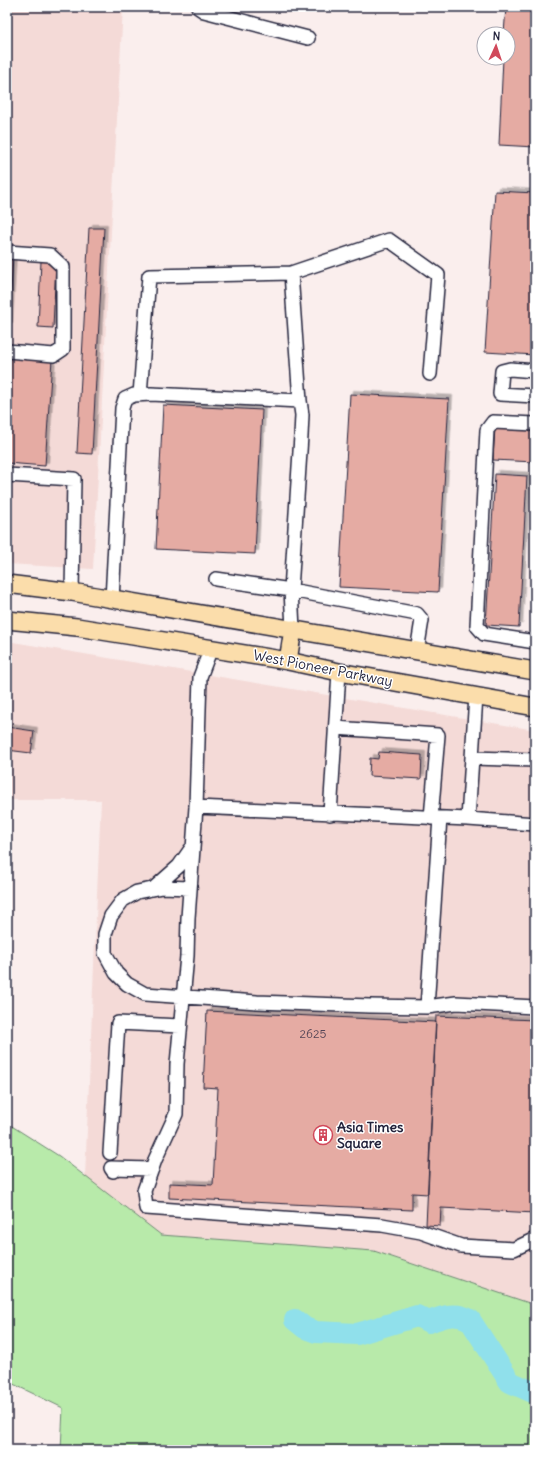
<svg xmlns="http://www.w3.org/2000/svg" width="542" height="1457" font-family="Delius,sans-serif">
<style>
.built{fill:#f4dad7}
.green{fill:#b8eaaa;stroke:#6d8672}
.lines{fill:none;stroke-linecap:round;stroke-linejoin:round}
.river{stroke:#90e0eb;stroke-width:22}
.building{fill:#e5aba3;stroke:#22223b;filter:url(#shadow)}
.minor-casing{stroke:#22223b;stroke-width:16}
.major-casing{stroke:#22223b;stroke-width:20}
.minor{stroke:#fff;stroke-width:13}
.major{stroke:#fbddab;stroke-width:17}
.labels{text-anchor:middle;stroke-width:3;stroke-linejoin:round;paint-order:stroke}
.number-label{font-size:12px;fill:#534455}
.street-label{font-size:14px;fill:#22223b;stroke:#fff}
.poi-label{font-size:14px;font-weight:bold;fill:#22223b;stroke:#fff;text-anchor:start}
</style>
<defs>
<filter id="shadow"><feDropShadow dx="3.5" dy="-3.5" stdDeviation="0" flood-color="#0004"/></filter>
</defs>
<rect width="100%" height="100%" fill="#faeeed"/>
<filter id="ink" filterUnits="userSpaceOnUse"><feTurbulence type="fractalNoise" baseFrequency=".025" numOctaves="2"/><feDisplacementMap in="SourceGraphic" scale="8" xChannelSelector="R" yChannelSelector="G"/><feConvolveMatrix kernelMatrix="1 2 1 2 8 2 1 2 1" color-interpolation-filters="sRGB"/></filter>
<g filter="url(#ink)">
<path class="built" d="M 7,7 L 123,7 L 93,569 L 7,564 Z
M 7,641 L 535,730 L 535,1305 L 374,1251 L 161,1235 L 85,1177 L 101,800 L 7,800 Z"/>
<path class="green" d="M 7,1123 L 59,1156 L 161,1235 L 374,1251 L 535,1305 L 535,1450 L 61,1450 L 63,1408 L 7,1381 Z"/>
<g class="lines">
<path class="river" d="M 295,1320 L 305,1328 L 316,1332 L 357,1334 L 417,1316 L 429,1322 C 444,1316 456,1312 470,1320 L 510,1382 L 535,1393"/>
</g>
<path class="building" d="M 506,7 L 535,7 L 535,147 L 499,145 L 503,58 L 508,58 L 508,34 L 504,34 Z
M 495,191 L 535,193 L 535,355 L 485,352 Z
M 89,228 L 104,228 L 92,454 L 77,453 Z
M 7,256 L 13,256 L 9,326 L 7,326 Z
M 41,261 L 56,261 L 53,328 L 38,327 Z
M 7,356 L 52,359 L 45,466 L 7,463 Z
M 350,394 L 449,399 L 438,592 L 339,587 Z
M 163,405 L 262,410 L 255,554 L 156,549 Z
M 495,427 L 535,429 L 535,462 L 493,460 Z
M 495,474 L 527,476 L 519,627 L 486,625 Z
M 7,727 L 34,731 L 31,753 L 7,750 Z
M 379,752 L 422,755 L 421,779 L 369,776 L 370,758 L 378,759 Z
M 207,1011 L 436,1022 L 428,1194 L 412,1193 L 412,1210 L 169,1198 L 169,1183 L 213,1185 L 218,1088 L 203,1087 Z
M 436,1016 L 535,1020 L 535,1213 L 441,1208 L 440,1226 L 426,1225 Z"/>
<g class="lines">
<defs>
<path id="minor" d="M 198,7 L 204,11 L 308,38
M 7,252 L 50,255 L 63,267 L 63,349 L 54,355 L 7,351
M 291,273 L 300,401
M 535,371 L 510,369 L 502,371 L 500,394 L 535,396
M 140,395 L 149,276 L 291,273 L 389,240 L 438,275 L 430,374
M 535,424 L 493,422 L 487,430 L 477,626 L 484,634 L 535,642
M 7,475 L 74,479 L 72,592
M 216,579 L 291,590 L 417,614 L 422,620 L 417,651
M 112,600 L 122,408 L 125,399 L 134,395 L 151,394 L 300,401 L 302,415 L 301,436 L 291,590 L 293,629
M 211,648 L 200,677 L 196,807 L 188,918 L 187,956 L 177,1064 L 176,1114 L 155,1160 L 144,1191 L 146,1208 L 382,1225 L 421,1232 L 461,1246 L 514,1249 L 535,1239
M 335,728 L 438,735 L 431,818
M 472,758 L 535,760
M 196,807 L 468,819 L 535,824
M 330,814 L 339,672
M 468,819 L 476,696
M 190,888 L 162,887 L 137,892 L 123,900 L 111,916 L 105,934 L 105,953 L 116,973 L 127,984 L 145,994 L 257,1002 L 370,1006 L 427,1007 L 456,1003 L 535,1007
M 153,889 L 179,866 L 193,846
M 427,1007 L 440,818
M 110,1153 L 118,1023 L 180,1026
M 113,1171 L 111,1168 L 152,1169"/>
<path id="major" d="M 7,584 L 72,592 L 535,671
M 7,620 L 77,627 L 288,661 L 339,672 L 535,707
M 288,661 L 293,629"/>
</defs>
<use href="#minor" class="minor-casing"/>
<use href="#major" class="major-casing"/>
<use href="#minor" class="minor"/>
<use href="#major" class="major"/>
</g>
</g>
<defs>
<symbol id="building-ring" viewBox="-11 -11 22 22"><circle r="9.5" fill="#fff" stroke="#d1495b" stroke-width="1.5"/><path d="M-4-6H4V6H1V3H-1V6H-4ZM-2.5-4.3h1.7v1.8h-1.7ZM.8-4.3h1.7v1.8H.8ZM-2.5-1h1.7V.8h-1.7ZM.8-1h1.7V.8H.8Z" fill="#d1495b"/></symbol>
</defs>
<g fill-rule="evenodd">
<use href="#building-ring" x="312" y="1124" width="22" height="22"/>
</g>
<g class="labels">
<g class="number-label">
<text x="313" y="1038">2625</text>
</g>
<g class="street-label">
<text transform="translate(323 668) rotate(11)" y="5">West Pioneer Parkway</text>
</g>
<g class="poi-label">
<text x="337" y="1132">Asia Times<tspan x="337" dy="16">Square</tspan></text>
</g>
</g>
<rect width="542" height="1457" fill="none" stroke="#fff" stroke-width="24"/>
<rect x="12" y="12" width="518" height="1433" fill="none" stroke="#22223b" stroke-width="1.5" filter="url(#ink)"/>
<g transform="translate(496 46) rotate(3)"><circle r="19" fill="#ffffff" stroke="#a7a7b1"/>
<path d="M0-3L7 15L0 10L-7 15Z" fill="#d1495b"/>
<text y="-6" font-size="11" font-weight="bold" text-anchor="middle" fill="#22223b">N</text>
</g>
</svg>
